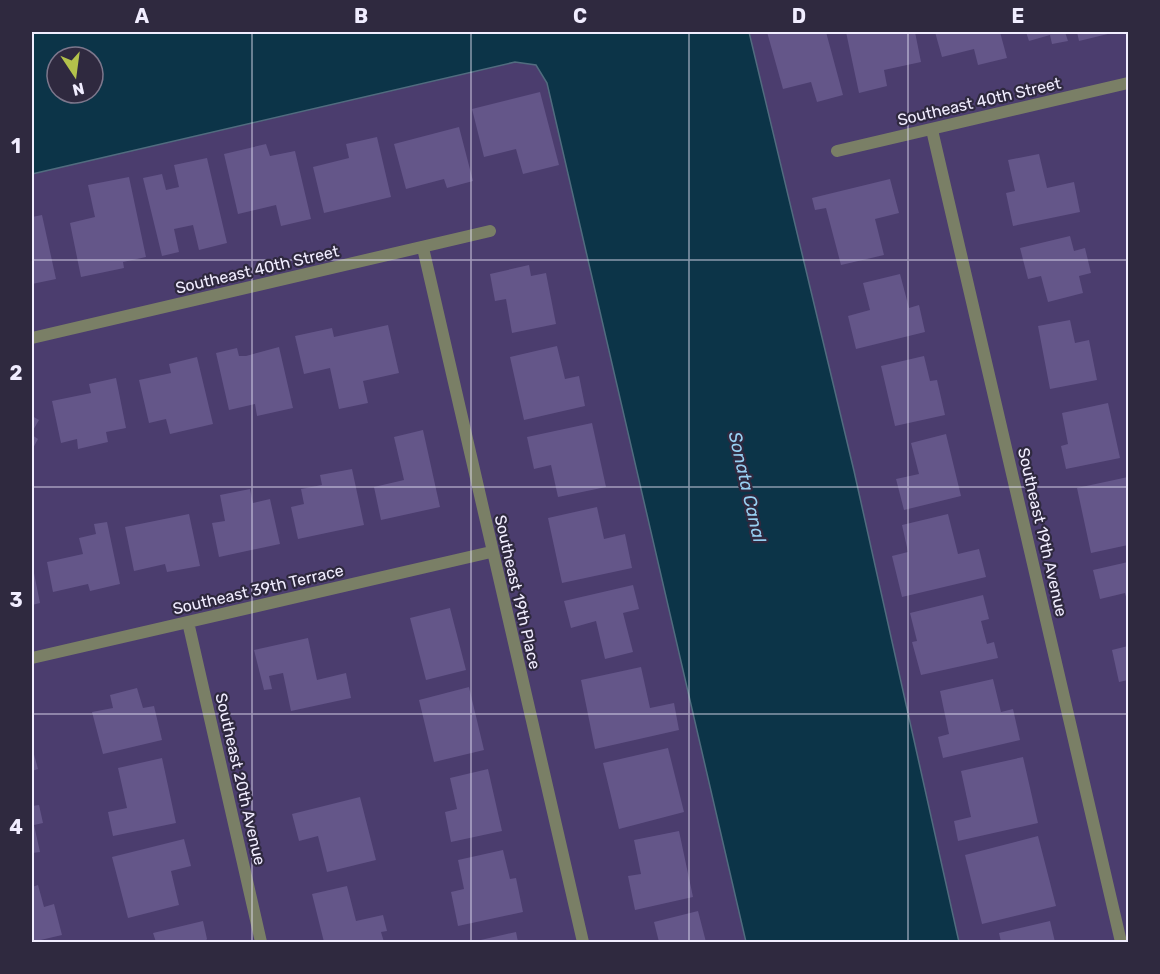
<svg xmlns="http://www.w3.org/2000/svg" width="1160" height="974" font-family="Rubik,sans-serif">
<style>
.water{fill:#0c3448;stroke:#516c7f;stroke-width:1.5;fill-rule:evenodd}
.building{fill:#645689}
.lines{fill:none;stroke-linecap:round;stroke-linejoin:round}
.street{stroke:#7a7f66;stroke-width:12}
.grid{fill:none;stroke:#f1edff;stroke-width:1.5;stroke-opacity:0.55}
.labels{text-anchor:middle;stroke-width:4.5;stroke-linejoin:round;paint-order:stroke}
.street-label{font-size:16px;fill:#f1edff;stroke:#2f293f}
.water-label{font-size:18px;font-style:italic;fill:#98d0f2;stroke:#2f293f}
.neatline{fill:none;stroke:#f1edff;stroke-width:2}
.grid-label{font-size:20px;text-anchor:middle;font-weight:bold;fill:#f1edff}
</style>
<rect width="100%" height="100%" fill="#4b3d6e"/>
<path class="water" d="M 32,32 L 749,32 L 854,471 L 959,942 L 746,942 L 547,83 L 536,65 L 515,62 L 32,174 ZM 57,57 L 93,57 L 93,93 L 57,93 Z"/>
<path class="building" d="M 767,32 L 826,32 L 843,95 L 817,102 L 811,82 L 783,89 Z
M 846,32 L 915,32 L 921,62 L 884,70 L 887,86 L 859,93 Z
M 935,32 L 1000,32 L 1007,58 L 978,65 L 974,49 L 942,57 Z
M 1026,32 L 1065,32 L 1068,41 L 1052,44 L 1050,35 L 1029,41 Z
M 1077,32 L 1116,32 L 1079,41 Z
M 540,92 L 559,165 L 523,174 L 516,149 L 484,157 L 472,109 Z
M 459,127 L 473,181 L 447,188 L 444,179 L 406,189 L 394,144 Z
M 377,137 L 391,197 L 324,213 L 313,167 L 349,158 L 346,144 Z
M 266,144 L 270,156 L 295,151 L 311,219 L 281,226 L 276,205 L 238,214 L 224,154 Z
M 1039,154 L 1047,188 L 1074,182 L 1080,212 L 1013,226 L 1006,193 L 1015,191 L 1008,160 Z
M 207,158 L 227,243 L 199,250 L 193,225 L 174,229 L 179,252 L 162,256 L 143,178 L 162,174 L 166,190 L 179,187 L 174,165 Z
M 129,177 L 146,257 L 123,262 L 124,268 L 81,277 L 70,223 L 95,217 L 88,185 Z
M 890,179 L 899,213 L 875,219 L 884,255 L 841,265 L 826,208 L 815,210 L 812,198 Z
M 42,215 L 56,279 L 32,284 L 32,217 Z
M 1070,236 L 1074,251 L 1085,248 L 1091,273 L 1079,276 L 1083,293 L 1048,302 L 1041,276 L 1028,279 L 1020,248 Z
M 529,265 L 531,276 L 546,273 L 556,324 L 512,333 L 506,299 L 495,301 L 490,274 Z
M 900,274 L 909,308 L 919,305 L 925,332 L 856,349 L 848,316 L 870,310 L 863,283 Z
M 1070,320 L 1075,343 L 1089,340 L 1097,380 L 1050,389 L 1038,326 Z
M 388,325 L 399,373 L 363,381 L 368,403 L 339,409 L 330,368 L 304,374 L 295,336 L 332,328 L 334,337 Z
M 557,346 L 565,379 L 579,376 L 585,406 L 524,420 L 510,357 Z
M 279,347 L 293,408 L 257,416 L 255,404 L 229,410 L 216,353 L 237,348 L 239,356 L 246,356 Z
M 924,356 L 930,381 L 937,380 L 945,415 L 895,426 L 881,366 Z
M 197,357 L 213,424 L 170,434 L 166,419 L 149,423 L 139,380 L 171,373 L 169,364 Z
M 116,378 L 126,428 L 106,432 L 108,442 L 78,449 L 77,439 L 61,443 L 52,401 L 91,393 L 89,384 Z
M 1108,403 L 1120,458 L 1066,469 L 1061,446 L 1068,444 L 1062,413 Z
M 32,416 L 39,420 L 32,432 Z
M 592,423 L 606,487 L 558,497 L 551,465 L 534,469 L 527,437 Z
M 423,430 L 440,507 L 381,520 L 374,487 L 404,480 L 394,437 Z
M 946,434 L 961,496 L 904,510 L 896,479 L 919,474 L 911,443 Z
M 32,435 L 38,439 L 32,450 Z
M 352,469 L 364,525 L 298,539 L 291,507 L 304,504 L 301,489 L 322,485 L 320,475 Z
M 1128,477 L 1128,545 L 1091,553 L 1077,488 Z
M 250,489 L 253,503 L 270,499 L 280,544 L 219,557 L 212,523 L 225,521 L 220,495 Z
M 597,507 L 604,539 L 625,534 L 632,568 L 562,583 L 548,518 Z
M 189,514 L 200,566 L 167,572 L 165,564 L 134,571 L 125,527 Z
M 948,514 L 958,554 L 979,549 L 986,577 L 902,597 L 892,556 L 908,552 L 902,525 Z
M 107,522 L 120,584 L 90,591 L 88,584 L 53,592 L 47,562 L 83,554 L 79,538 L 96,534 L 94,524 Z
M 1128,562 L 1128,604 L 1125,593 L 1100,599 L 1093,570 Z
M 33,568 L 40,603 L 32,605 L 32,568 Z
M 633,585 L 639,609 L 623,613 L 633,652 L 605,659 L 596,621 L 571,628 L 564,601 Z
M 983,595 L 989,619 L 981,621 L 987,644 L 994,642 L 998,658 L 921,675 L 912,642 L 917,641 L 910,613 Z
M 450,608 L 466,670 L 426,680 L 410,618 Z
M 308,638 L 317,680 L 346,673 L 351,698 L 291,711 L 283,673 L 269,676 L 272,689 L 264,690 L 254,650 Z
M 1128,646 L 1128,680 L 1119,682 L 1112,650 Z
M 641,667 L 650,708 L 674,703 L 679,730 L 595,749 L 581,680 Z
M 993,679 L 1001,712 L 1013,709 L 1020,740 L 943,758 L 938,737 L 949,734 L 940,691 Z
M 469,687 L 484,750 L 434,762 L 419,700 Z
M 137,688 L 143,708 L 154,706 L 162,740 L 103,754 L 92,712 L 113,708 L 110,695 Z
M 32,747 L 38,769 L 32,771 Z
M 668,748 L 684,812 L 619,829 L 603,763 Z
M 1023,757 L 1038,823 L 958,841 L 954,821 L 971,817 L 961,771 Z
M 162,758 L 176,823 L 113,836 L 108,812 L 127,808 L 118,768 Z
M 488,769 L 502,831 L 451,842 L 445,812 L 457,809 L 450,778 Z
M 360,797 L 376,860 L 327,872 L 318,836 L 299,841 L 292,814 Z
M 39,805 L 43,823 L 34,825 L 40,852 L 32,853 L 32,806 Z
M 679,831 L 693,897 L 635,910 L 628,876 L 641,874 L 634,840 Z
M 1038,836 L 1056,906 L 982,924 L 965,855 Z
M 184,839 L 191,866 L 171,871 L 179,905 L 128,918 L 112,857 Z
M 503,850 L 510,879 L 516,878 L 523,912 L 458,926 L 451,892 L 464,889 L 458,860 Z
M 38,885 L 44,907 L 54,904 L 62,935 L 32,942 L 32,887 Z
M 347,886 L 356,921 L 383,915 L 387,931 L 381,932 L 384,942 L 324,942 L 312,894 Z
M 698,911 L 706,942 L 659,942 L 654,922 Z
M 203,921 L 207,939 L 205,942 L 156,942 L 153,933 Z
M 1050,921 L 1055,942 L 1001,942 L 999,933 Z
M 516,932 L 518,942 L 472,942 Z"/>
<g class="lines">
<path class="street" d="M 932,130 L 1121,942
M 837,151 L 1128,83
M 423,248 L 583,942
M 32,338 L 490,231
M 188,622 L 261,942
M 32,658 L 491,552"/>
</g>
<path class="grid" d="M 252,32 L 252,942M 471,32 L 471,942M 689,32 L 689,942M 908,32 L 908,942M 32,260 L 1128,260M 32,487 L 1128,487M 32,714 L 1128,714"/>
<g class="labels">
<g class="street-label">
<text transform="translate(979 101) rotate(-13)" y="6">Southeast 40th Street</text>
<text transform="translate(257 269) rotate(-13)" y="6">Southeast 40th Street</text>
<text transform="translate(1043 532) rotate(77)" y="6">Southeast 19th Avenue</text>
<text transform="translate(258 589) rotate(-13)" y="6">Southeast 39th Terrace</text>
<text transform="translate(518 592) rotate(77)" y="6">Southeast 19th Place</text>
<text transform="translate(241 779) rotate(77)" y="6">Southeast 20th Avenue</text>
</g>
<g class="water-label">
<text transform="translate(747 487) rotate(77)" y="6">Sonata Canal</text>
</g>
</g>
<rect width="1160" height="974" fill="none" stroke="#2f293f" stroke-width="66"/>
<g transform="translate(75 75) rotate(167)"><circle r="28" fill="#2f293f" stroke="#7d778c" stroke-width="1.5"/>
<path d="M0-4.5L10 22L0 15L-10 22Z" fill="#b3c24b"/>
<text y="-9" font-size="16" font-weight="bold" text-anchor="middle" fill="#f1edff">N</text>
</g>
<rect x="33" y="33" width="1094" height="908" class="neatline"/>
<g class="grid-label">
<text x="142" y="23">A</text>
<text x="361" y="23">B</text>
<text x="580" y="23">C</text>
<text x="799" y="23">D</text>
<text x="1018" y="23">E</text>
<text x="16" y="153">1</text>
<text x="16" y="380">2</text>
<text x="16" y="607">3</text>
<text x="16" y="834">4</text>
</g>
</svg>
